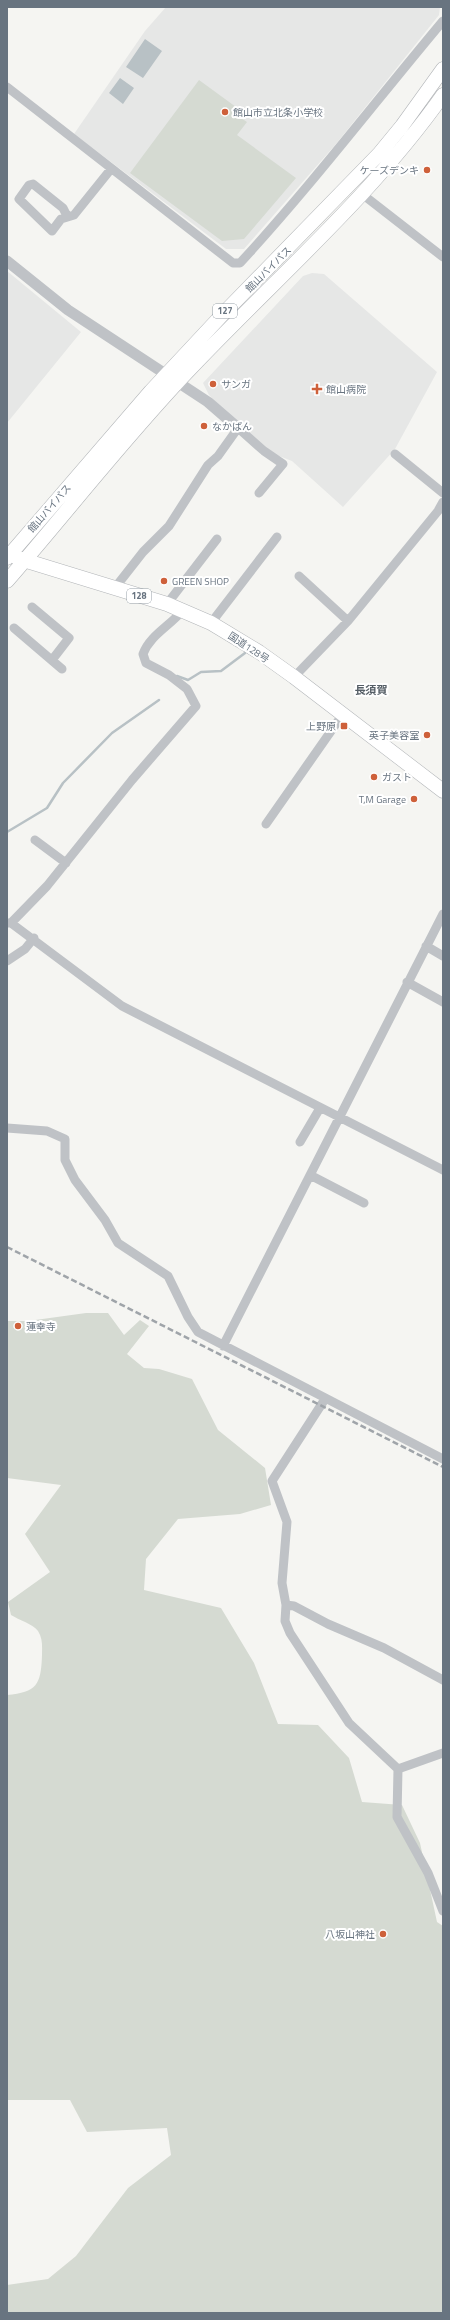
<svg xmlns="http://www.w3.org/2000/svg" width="450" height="2320" font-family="'Titillium Web','Noto Sans JP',sans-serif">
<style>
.built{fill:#e6e7e6}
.green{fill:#d5dad2}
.water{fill:#b8c1c5}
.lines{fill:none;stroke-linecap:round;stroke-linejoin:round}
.stream{stroke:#b8c1c5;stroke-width:2.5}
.trunk-casing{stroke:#b2b5b8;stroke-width:15}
.minor{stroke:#bfc2c6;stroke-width:9}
.tertiary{stroke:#bfc2c6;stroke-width:11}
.trunk{stroke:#fff;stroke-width:14}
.rail{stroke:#9fa4a9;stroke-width:2.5;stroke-dasharray:6 3;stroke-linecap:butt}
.poi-dot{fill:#ce603a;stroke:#fff;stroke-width:1.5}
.labels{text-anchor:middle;stroke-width:4;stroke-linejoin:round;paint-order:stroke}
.shield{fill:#fff;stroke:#959ea6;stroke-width:1}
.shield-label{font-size:9px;font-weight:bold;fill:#687480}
.poi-label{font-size:10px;fill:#687480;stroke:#fff;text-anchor:start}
.street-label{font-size:10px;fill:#687480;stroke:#fff}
.neighbourhood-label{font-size:11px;font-weight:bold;fill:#555e66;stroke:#fff}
</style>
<rect width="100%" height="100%" fill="#f5f5f2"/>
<path class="built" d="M 166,7 L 440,7 L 439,15 L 336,144 L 244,249 L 226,249 L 74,134 L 145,31 Z
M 7,271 L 81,332 L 7,423 Z
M 312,273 L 324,274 L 437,372 L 395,449 L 343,507 L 292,461 L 266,451 L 209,395 L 203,383 L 303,276 Z"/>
<path class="green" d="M 199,80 L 236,107 L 233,113 L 247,122 L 237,135 L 296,178 L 244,239 L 222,241 L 130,173 Z
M 86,1313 L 108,1313 L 124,1335 L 140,1320 L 149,1326 L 127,1354 L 144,1368 L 159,1369 L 192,1379 L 218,1430 L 265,1468 L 271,1505 L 240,1514 L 178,1519 L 146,1559 L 144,1590 L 221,1608 L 254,1663 L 278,1724 L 318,1725 L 349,1758 L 362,1802 L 402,1805 L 420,1843 L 437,1922 L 443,1926 L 443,2313 L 7,2313 L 7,2285 L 48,2279 L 76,2256 L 128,2188 L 171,2155 L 167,2128 L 87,2132 L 70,2100 L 7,2100 L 7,1695 C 37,1692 41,1685 42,1655 C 42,1647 43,1639 38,1631 C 33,1624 19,1620 11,1615 L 8,1602 L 50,1572 L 25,1534 L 61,1485 L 7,1478 L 7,1321 L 28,1321 Z"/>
<path class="water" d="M 145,39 L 162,51 L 143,78 L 126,67 Z
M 120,78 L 134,88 L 123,104 L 109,93 Z"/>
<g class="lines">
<path class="stream" d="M 177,676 L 188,680 L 201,672 L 221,671 L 245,653
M 7,832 L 47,808 L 63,783 L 112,733 L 159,700"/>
<defs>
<path id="trunk" d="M 7,558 L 151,391 L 221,316 L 379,154 L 402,126 L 443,69
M 17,558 L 167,604 L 211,623 L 259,652 L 294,677 L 443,791
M 7,581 C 68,511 125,437 189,370 C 275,279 371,197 443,95"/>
</defs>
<use href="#trunk" class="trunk-casing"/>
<path class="minor" d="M 7,87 L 233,263 L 240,263 C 311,186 375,102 443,21
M 362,194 L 443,257
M 67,216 L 63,208 L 33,184 L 29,185 L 19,199 L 52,231 L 61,219 L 74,215 L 111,169
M 395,454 L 443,493
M 299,576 L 348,621
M 114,589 L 143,552 L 169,526 L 208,465 L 218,456 L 238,428 L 264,451 L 283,464 L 259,493
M 167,604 L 217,539
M 32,607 L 69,638 L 52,660
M 211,623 L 277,537
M 14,628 L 62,669
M 294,677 L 348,621 L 438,511 L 443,502
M 266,824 L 343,714
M 35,840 L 66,863
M 7,923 L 11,923 L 122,1006 L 443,1170
M 11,923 L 47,886 L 132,780 L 196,706 L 187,689 L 169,675 L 146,663 L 143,654 C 150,635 170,626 183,610
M 426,946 L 443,956
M 7,961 L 25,949 L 34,938
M 407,982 L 443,1002
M 7,1128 L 47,1131 L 65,1139 L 65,1160 L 75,1180 L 105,1220 L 118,1243 L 168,1276 L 188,1317 L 198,1332 L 443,1459
M 300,1142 L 320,1108
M 310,1175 L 364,1203
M 223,1346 L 443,914
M 325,1399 L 272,1481 L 287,1522 L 282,1583 L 286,1605 L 285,1621 L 290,1633 L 349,1723 L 398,1769 L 443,1753
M 286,1605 L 294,1606 L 328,1624 L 384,1648 L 443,1680
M 398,1769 L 397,1817 L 428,1873 L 443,1911"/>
<path class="tertiary" d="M 7,261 L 68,310 L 208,402 L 238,428"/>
<use href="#trunk" class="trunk"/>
<path class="rail" d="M 7,1247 L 443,1467"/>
</g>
<g class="poi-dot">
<circle cx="225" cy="112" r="4"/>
<circle cx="427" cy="170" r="4"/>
<circle cx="213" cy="384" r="4"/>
<path d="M315 383h4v4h4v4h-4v4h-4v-4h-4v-4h4z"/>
<circle cx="204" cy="426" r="4"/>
<circle cx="164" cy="581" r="4"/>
<rect x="340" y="722" width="8" height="8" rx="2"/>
<circle cx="427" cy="735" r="4"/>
<circle cx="374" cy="777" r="4"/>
<circle cx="414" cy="799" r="4"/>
<circle cx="18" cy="1326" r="4"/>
<circle cx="383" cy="1934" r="4"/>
</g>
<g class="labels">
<g class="shield">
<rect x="213" y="304" width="24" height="14" rx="3"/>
<rect x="127" y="589" width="24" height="14" rx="3"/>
</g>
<g class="shield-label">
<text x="225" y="314">127</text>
<text x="139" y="599">128</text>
</g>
<g class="poi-label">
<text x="233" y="116">館山市立北条小学校</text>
<text x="419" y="174" text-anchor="end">ケーズデンキ</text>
<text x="221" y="388">サンガ</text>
<text x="326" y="393">館山病院</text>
<text x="212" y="430">なかぱん</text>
<text x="172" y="585">GREEN SHOP</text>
<text x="336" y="730" text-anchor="end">上野原</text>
<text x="419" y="739" text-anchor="end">英子美容室</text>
<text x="382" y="781">ガスト</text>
<text x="406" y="803" text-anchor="end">T,M Garage</text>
<text x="26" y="1330">蓮幸寺</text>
<text x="375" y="1938" text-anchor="end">八坂山神社</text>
</g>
<g class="street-label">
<text transform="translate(268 269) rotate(-45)" y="4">館山バイパス</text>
<text transform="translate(49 508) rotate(-49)" y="4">館山バイパス</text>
<text transform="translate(249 647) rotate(33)" y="4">国道128号</text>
</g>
<g class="neighbourhood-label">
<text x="371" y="694">長須賀</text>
</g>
</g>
<rect width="450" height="2320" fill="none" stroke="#687480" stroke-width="16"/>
</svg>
